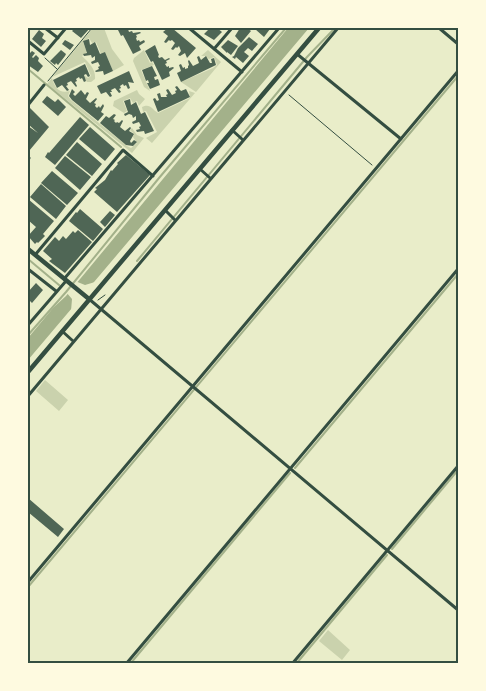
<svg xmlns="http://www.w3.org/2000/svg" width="486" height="691" font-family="'Archivo Narrow',sans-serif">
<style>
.green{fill:#cad2ad}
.water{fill:#a3b18a}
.pier{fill:#e9edc9}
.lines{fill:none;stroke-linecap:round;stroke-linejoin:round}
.stream{stroke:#a3b18a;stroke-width:2}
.building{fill:#4f6655}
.path{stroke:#344e41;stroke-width:1}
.minor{stroke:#344e41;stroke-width:3}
.tertiary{stroke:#344e41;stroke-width:4.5}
.neatline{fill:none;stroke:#344e41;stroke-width:2}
</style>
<rect width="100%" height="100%" fill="#e9edc9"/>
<path class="green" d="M 93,28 L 104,28 L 112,49 L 124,65 L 113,71 L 105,52 L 101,54 L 96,42 L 92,43 L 89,38 L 83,42 L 87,52 L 82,56 C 89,63 96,69 95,79 L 91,82 L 87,82 L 84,78 L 85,76 L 88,78 L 91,76 L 85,62 L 52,77 Z
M 144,50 L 150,63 L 152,62 L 154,65 L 141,70 L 150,91 L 144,87 L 133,61 L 134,58 Z
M 208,50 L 221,62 L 196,92 L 181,82 L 213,68 L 217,65 L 214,57 L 209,59 L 205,56 L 201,56 Z
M 52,78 C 55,88 59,94 70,91 L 68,96 L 71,100 L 127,146 L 131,148 L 137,143 L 133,137 L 134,134 L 130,130 L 132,128 L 137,135 L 144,138 L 132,153 L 47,84 Z
M 137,90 L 139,94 L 145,99 L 139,106 L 137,101 L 133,103 L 130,98 L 123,101 L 127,111 L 124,113 L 113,106 L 114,101 Z
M 189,91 L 195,93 L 152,143 L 146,138 L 157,132 L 146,111 L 143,112 L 142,107 C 150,103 152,109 158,113 L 190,98 Z
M 45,380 L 68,400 L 59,411 L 36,391 Z
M 328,630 L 350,650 L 342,660 L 319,641 Z"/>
<path class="water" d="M 288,28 L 309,28 L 28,360 L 28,338 L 53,308 L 66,296 Z"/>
<path class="pier" d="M 75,281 L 85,285 L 95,282 L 71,311 L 72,299 L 66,292 Z"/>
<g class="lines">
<path class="stream" d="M 28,69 L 121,147
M 28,259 L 59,285
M 137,261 L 307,57 L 335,28
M 28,335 L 66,292 L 159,178 L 286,28
M 295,468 L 458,274
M 392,549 L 458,470
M 28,587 L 458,76
M 130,664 L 290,473
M 296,664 L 387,555"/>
</g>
<path class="building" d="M 75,28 L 90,28 L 81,38 L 72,31 Z
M 117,28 L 132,28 L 128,29 L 129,32 L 132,31 L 133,33 L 140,32 L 141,33 L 136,35 L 137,37 L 136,38 L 137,41 L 139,40 L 140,42 L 144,40 L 145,42 L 139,46 L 141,50 L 133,54 L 123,35 L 121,36 Z
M 168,28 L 172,28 L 196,48 L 187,58 L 185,53 L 180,56 L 178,55 L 181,51 L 179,46 L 177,48 L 176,47 L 173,50 L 171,49 L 175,43 L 172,40 L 170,41 L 169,40 L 166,43 L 164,42 L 168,36 L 163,32 Z
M 210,28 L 217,28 L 222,32 L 214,40 L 204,34 Z
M 240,28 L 247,28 L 251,31 L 241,43 L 235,36 Z
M 257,28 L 268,28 L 270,29 L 264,37 L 255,29 Z
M 39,30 L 44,34 L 42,38 L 46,41 L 41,47 L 32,39 Z
M 249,37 L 258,44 L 252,51 L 248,48 L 244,52 L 249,56 L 243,63 L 236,57 L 235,59 L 232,57 L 234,56 L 238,48 Z
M 89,39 L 90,45 L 95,42 L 100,54 L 105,52 L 113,71 L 104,75 L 103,71 L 96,72 L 95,71 L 99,69 L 98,67 L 100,66 L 98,62 L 92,64 L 91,62 L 95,60 L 95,56 L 92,58 L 91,55 L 84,56 L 83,54 L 87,53 L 83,41 Z
M 65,40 L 74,45 L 70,50 L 62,44 Z
M 228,40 L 238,46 L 231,55 L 227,52 L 227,53 L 221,47 Z
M 155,45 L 159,55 L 158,56 L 159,58 L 162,57 L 165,60 L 169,58 L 170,59 L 166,61 L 167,63 L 165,64 L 167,67 L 169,66 L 169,68 L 173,67 L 174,68 L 169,72 L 170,76 L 162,80 L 153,61 L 151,62 L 145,51 Z
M 61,50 L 66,54 L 65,56 L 58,65 L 56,63 L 55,65 L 50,61 Z
M 32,51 L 35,53 L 32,57 L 33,58 L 36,55 L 39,58 L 38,61 L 43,66 L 38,72 L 28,65 L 28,60 L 30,57 L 28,55 Z
M 199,56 L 201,60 L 206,56 L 210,63 L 212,63 L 211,59 L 214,58 L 216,65 L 181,82 L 177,73 L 181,71 L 179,65 L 181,64 L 183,68 L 185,67 L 185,69 L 188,68 L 188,66 L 189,65 L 188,61 L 189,60 L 193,66 L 199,63 L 197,57 Z
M 85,64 L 90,76 L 88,77 L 86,74 L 84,75 L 86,81 L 84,82 L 82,78 L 80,79 L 79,77 L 76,79 L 77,81 L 75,82 L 77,86 L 76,87 L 71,81 L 67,83 L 68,85 L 66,86 L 69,90 L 67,91 L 62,85 L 57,88 L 53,80 Z
M 152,66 L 157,76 L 154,77 L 155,80 L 158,79 L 160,85 L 150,89 L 147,83 L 149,83 L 148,80 L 146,81 L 142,70 Z
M 129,71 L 134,83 L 128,82 L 130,88 L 128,89 L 126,85 L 124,86 L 123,84 L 120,86 L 121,88 L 119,89 L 121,92 L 119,93 L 115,88 L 111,90 L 112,92 L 110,92 L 112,96 L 110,97 L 106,92 L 101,94 L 97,86 Z
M 177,86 L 181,91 L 186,89 L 190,97 L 158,112 L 153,99 L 155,98 L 157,101 L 159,100 L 157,94 L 160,93 L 161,97 L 167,97 L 166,95 L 168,94 L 166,90 L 168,89 L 172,95 L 176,93 L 175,91 L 177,90 L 175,87 Z
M 72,89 L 75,92 L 73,94 L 75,96 L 81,90 L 85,95 L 87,92 L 89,93 L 86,99 L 90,103 L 96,98 L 97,99 L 94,103 L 96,104 L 95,106 L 97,108 L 99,106 L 100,108 L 103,104 L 104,106 L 101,112 L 104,114 L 98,121 L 72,100 L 69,96 Z
M 47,96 L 55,102 L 58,99 L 66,107 L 58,116 L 42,102 Z
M 130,99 L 131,105 L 136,102 L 141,114 L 145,112 L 154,131 L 145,134 L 144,131 L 137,132 L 136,130 L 140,129 L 139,127 L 141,126 L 139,122 L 133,124 L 132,122 L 136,120 L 136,116 L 133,118 L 132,115 L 129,114 L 125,116 L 124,114 L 128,112 L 124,101 Z
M 30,108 L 49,127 L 29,151 L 28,126 L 38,133 L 28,124 L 28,111 Z
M 114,114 L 116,115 L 113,119 L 115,120 L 114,121 L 116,123 L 117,122 L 119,123 L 122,120 L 123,121 L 120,127 L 125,131 L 130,127 L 131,128 L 129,131 L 134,134 L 130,141 L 131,143 L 134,140 L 137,142 L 133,146 L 126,145 L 100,123 L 106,116 L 109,118 Z
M 80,117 L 89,125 L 55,165 L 45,157 L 48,152 L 49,153 Z
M 90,127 L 115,149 L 105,161 L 79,139 Z
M 77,142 L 102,164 L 92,176 L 66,155 Z
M 126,155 L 150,175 L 117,212 L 94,192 L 97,189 L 95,188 L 105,180 L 111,170 L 112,171 L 118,164 L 117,163 Z
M 65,156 L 91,177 L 80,190 L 55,168 Z
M 52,171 L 78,193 L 67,205 L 41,183 Z
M 41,184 L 66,206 L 56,219 L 30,197 Z
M 28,199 L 54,221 L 43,234 L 45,236 L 38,243 L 37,242 L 35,244 L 28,236 L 36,227 L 28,220 Z
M 80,209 L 103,229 L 93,241 L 69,221 L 76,212 L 77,213 Z
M 110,211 L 115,215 L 105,227 L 100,222 Z
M 78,230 L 92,242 L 65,273 L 49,261 L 52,259 L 43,251 L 55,237 L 59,241 L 63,236 L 66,239 L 73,231 L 75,233 Z
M 36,283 L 43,290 L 32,303 L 28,299 L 28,292 Z
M 28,498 L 64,529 L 58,537 L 28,512 Z"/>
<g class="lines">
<path class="path" d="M 45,58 L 57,69
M 48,81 L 92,28
M 289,95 L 372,165
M 98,300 L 105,295"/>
<path class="minor" d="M 45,28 L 58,38
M 189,28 L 242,72
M 439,28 L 458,44
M 28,41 L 44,54 L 66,28
M 214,49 L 232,28
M 297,54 L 401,139
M 28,105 L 44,85
M 232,130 L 243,140
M 28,160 L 29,158
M 200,169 L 210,178
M 165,210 L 175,220
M 35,255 L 123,150 L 153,176
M 28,269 L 56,291
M 64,279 L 279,28
M 89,299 L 458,610
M 28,325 L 66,281
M 62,331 L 73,341
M 28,396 L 338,28
M 28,582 L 458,71
M 126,664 L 458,269
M 292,664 L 458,466
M 458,664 L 458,663"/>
<path class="tertiary" d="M 28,249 L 89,299
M 28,372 L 319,28"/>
</g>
<rect width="486" height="691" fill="none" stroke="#fefae0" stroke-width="58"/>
<rect x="29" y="29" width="428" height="633" class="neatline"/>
</svg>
